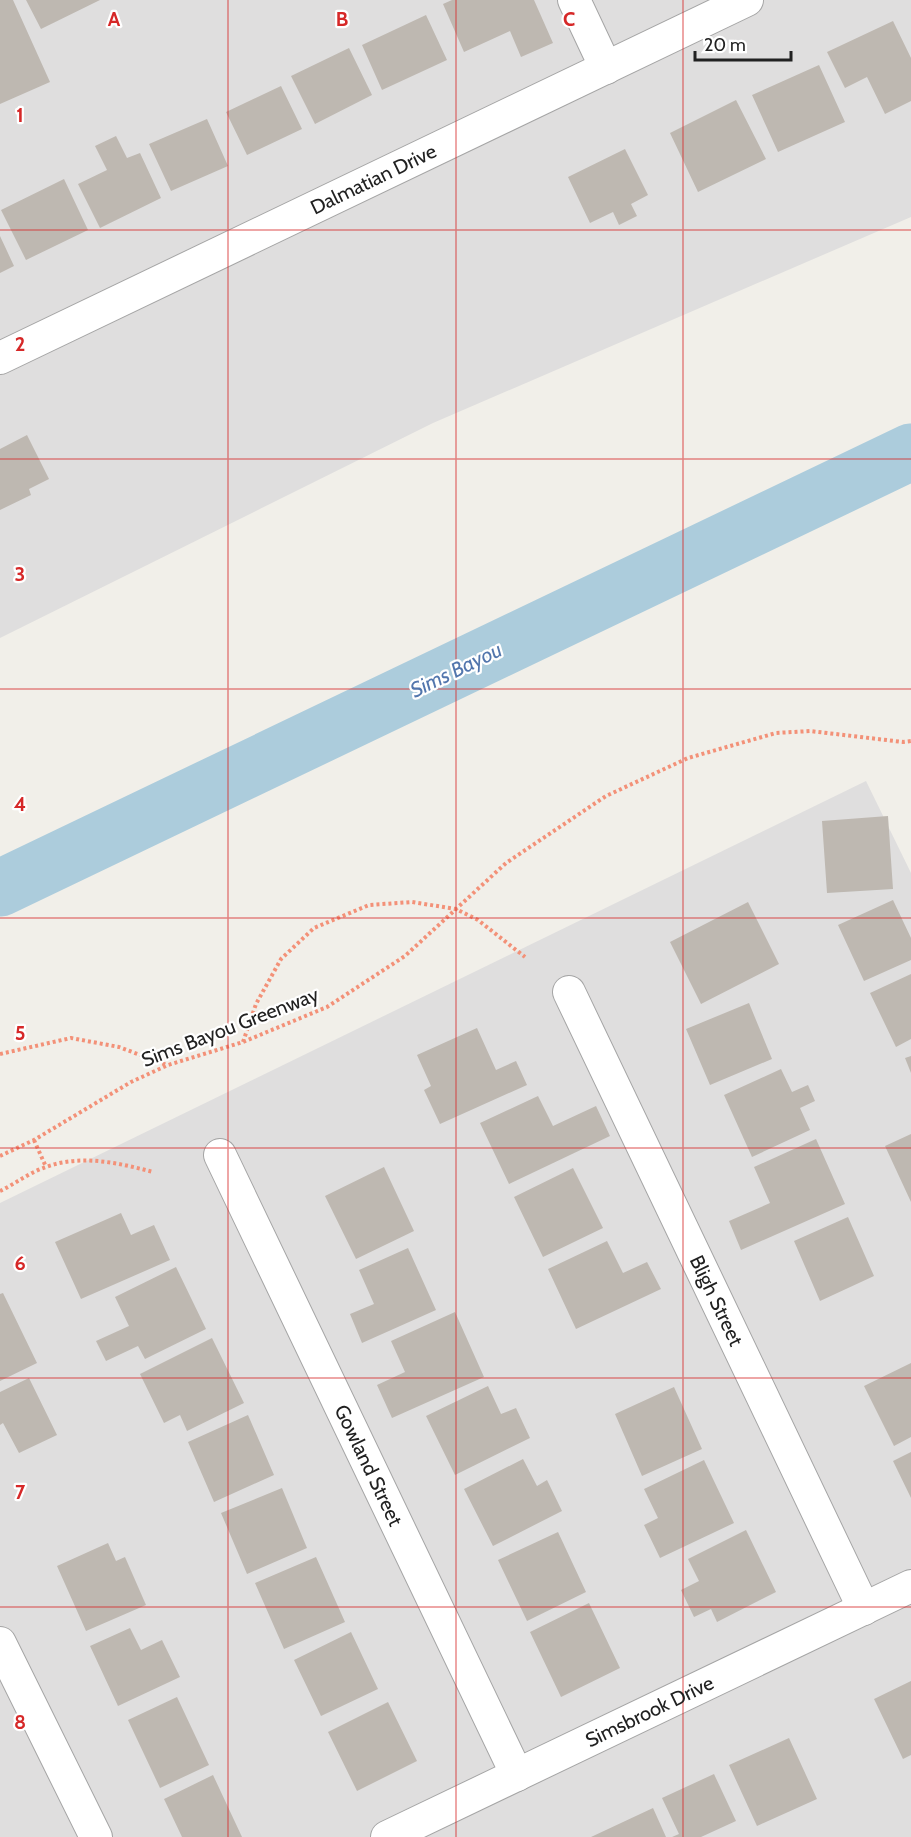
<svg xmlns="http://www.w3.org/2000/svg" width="911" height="1837" font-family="Cabin,sans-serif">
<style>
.residential{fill:#dfdede}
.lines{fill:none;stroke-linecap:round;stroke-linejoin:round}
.river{stroke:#acccdc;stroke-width:57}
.building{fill:#beb8b1}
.minor-casing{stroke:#a5a5a5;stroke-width:34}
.path{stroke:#f39178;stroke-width:4;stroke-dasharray:3 3;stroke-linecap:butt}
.minor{stroke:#fff;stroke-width:32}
.grid{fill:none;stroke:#d62828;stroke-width:1.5;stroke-opacity:0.55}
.labels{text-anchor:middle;stroke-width:4.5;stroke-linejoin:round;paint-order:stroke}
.street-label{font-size:20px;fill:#212121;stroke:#fff}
.water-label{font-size:21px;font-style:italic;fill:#5276ad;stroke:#fff}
.grid-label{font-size:20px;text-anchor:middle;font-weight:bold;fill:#d62828;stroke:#fff;stroke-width:4.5;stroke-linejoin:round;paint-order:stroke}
</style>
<rect width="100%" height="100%" fill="#f1efe9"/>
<path class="residential" d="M 0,0 L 911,0 L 911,217 L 433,423 L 0,638 Z
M 866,781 L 911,873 L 911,1837 L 0,1837 L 0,1203 Z"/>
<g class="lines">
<path class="river" d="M 0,888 L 911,452"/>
</g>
<path class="building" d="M 0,0 L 13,0 L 50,82 L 0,104 Z
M 26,0 L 100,0 L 41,29 Z
M 452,0 L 534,0 L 553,43 L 521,57 L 510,31 L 464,52 L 443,4 Z
M 426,15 L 447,60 L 382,90 L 362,45 Z
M 893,21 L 911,58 L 911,101 L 885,114 L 867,77 L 845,88 L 827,52 Z
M 349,48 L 372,95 L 315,124 L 291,76 Z
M 819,65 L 845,122 L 778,152 L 752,95 Z
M 281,86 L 302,129 L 247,155 L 226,112 Z
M 736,100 L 766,159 L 698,192 L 670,133 Z
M 207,119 L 228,166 L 171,191 L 149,144 Z
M 116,136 L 127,158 L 140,153 L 161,198 L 100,228 L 78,184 L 107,170 L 95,146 Z
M 625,149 L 648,195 L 631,204 L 637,216 L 619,225 L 613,212 L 590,223 L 568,177 Z
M 64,179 L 88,230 L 26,260 L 1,210 Z
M 0,236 L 14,266 L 0,273 Z
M 27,435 L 49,479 L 29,489 L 31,495 L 0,510 L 0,449 Z
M 888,816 L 893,889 L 827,893 L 822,821 Z
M 893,900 L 911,938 L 911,960 L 864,981 L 838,925 Z
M 748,902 L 779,964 L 701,1004 L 670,942 Z
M 911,974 L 911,1039 L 896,1047 L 870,993 Z
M 749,1003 L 772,1059 L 710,1085 L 686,1029 Z
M 477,1028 L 496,1070 L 516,1061 L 527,1085 L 440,1124 L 424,1090 L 431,1086 L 417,1055 Z
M 911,1056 L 911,1073 L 905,1058 Z
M 781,1069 L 792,1092 L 808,1085 L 815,1101 L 800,1108 L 810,1130 L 752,1157 L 724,1095 Z
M 538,1096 L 553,1126 L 596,1106 L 610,1136 L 509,1184 L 480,1123 Z
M 911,1134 L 911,1202 L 885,1146 Z
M 816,1139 L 845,1204 L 741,1250 L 729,1221 L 770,1203 L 754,1167 Z
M 384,1167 L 414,1231 L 356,1259 L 325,1196 Z
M 573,1168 L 603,1228 L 543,1257 L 514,1197 Z
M 121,1213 L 131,1235 L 154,1225 L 170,1260 L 81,1299 L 55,1242 Z
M 848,1217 L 874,1276 L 820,1301 L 794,1241 Z
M 607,1241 L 623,1273 L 647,1262 L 661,1289 L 576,1329 L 548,1269 Z
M 408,1248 L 436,1310 L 362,1343 L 350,1314 L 374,1304 L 359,1270 Z
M 176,1267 L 206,1329 L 145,1359 L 138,1346 L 106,1361 L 96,1341 L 129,1326 L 115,1297 Z
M 3,1293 L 37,1363 L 0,1381 L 0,1294 Z
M 455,1312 L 484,1377 L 392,1418 L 377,1385 L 405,1372 L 391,1341 Z
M 212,1338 L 244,1403 L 187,1431 L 180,1415 L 164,1423 L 140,1374 Z
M 911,1363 L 911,1437 L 894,1446 L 864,1386 Z
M 29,1378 L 57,1435 L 19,1453 L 3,1423 L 0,1425 L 0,1392 Z
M 488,1386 L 501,1414 L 516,1408 L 530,1438 L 455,1475 L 426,1416 Z
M 674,1387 L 702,1449 L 642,1476 L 615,1414 Z
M 248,1415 L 274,1475 L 214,1502 L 188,1442 Z
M 911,1452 L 911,1498 L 893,1461 Z
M 523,1459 L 537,1486 L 547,1480 L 562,1511 L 493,1546 L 464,1489 Z
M 704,1460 L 734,1523 L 660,1558 L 644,1525 L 658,1518 L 644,1489 Z
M 282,1488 L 307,1548 L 247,1574 L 221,1513 Z
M 746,1530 L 776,1592 L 717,1622 L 711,1609 L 694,1617 L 681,1590 L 699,1581 L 688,1559 Z
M 558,1532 L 586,1592 L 527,1621 L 498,1560 Z
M 108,1543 L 116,1561 L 125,1557 L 146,1605 L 86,1631 L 57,1566 Z
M 316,1557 L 345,1622 L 284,1649 L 255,1583 Z
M 589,1603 L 620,1668 L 561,1697 L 530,1632 Z
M 130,1628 L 141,1650 L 162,1640 L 180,1677 L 118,1706 L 90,1646 Z
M 351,1632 L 378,1689 L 321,1716 L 294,1660 Z
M 911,1681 L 911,1755 L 903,1759 L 874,1699 Z
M 177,1697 L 209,1765 L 160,1788 L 128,1720 Z
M 388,1702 L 417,1761 L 357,1791 L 328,1732 Z
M 789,1738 L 817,1799 L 757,1826 L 729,1765 Z
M 714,1774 L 736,1821 L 701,1837 L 672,1837 L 679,1834 L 662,1798 Z
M 213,1775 L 242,1837 L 182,1837 L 164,1799 Z
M 653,1808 L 666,1837 L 591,1837 Z"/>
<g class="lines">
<defs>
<g id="minor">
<path d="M 574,0 L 606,68"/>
<path id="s1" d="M 0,358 L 747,0"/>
<path id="s2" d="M 569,992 L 864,1609"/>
<path id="s3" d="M 220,1155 L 517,1775"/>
<path d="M 0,1643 L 96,1837"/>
<path id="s4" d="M 387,1837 L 911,1586"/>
</g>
</defs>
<use href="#minor" class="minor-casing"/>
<path class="path" d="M 243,1042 L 256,1004 L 281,959 L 314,928 L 369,905 L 412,902 L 456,909 L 478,920 L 525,957
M 0,1054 L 71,1038 L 119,1047 L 167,1065
M 34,1140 L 46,1167
M 0,1156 L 34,1140 L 131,1082 L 168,1065 L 243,1042 L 327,1007 L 405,956 L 506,863 L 606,796 L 688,758 L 776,733 L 810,731 L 903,742 L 911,741
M 0,1191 C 15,1184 30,1172 46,1167 C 81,1154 119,1163 153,1172"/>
<use href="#minor" class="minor"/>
</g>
<path class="grid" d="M 228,0 L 228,1837M 456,0 L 456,1837M 683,0 L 683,1837M 0,230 L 911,230M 0,459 L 911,459M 0,689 L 911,689M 0,918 L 911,918M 0,1148 L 911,1148M 0,1378 L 911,1378M 0,1607 L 911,1607"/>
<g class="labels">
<g class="street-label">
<text dy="7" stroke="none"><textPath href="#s1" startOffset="414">Dalmatian Drive</textPath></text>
<text transform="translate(230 1027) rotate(-21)" y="7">Sims Bayou Greenway</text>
<text dy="7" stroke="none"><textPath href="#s2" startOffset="342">Bligh Street</textPath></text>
<text dy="7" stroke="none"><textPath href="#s3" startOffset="344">Gowland Street</textPath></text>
<text dy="7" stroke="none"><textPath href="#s4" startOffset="291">Simsbrook Drive</textPath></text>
</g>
<g class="water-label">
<text transform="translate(456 670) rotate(-26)" y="7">Sims Bayou</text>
</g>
</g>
<g class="grid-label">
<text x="114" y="26">A</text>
<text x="342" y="26">B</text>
<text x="569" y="26">C</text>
<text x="20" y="122">1</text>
<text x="20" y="351">2</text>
<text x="20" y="581">3</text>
<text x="20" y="811">4</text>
<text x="20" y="1040">5</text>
<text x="20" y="1270">6</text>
<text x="20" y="1499">7</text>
<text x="20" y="1729">8</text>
</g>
<path d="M695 51v9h96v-9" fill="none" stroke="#212121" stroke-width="3"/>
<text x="704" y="51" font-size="18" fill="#212121" stroke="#ffffff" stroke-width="4.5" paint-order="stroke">20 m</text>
</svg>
